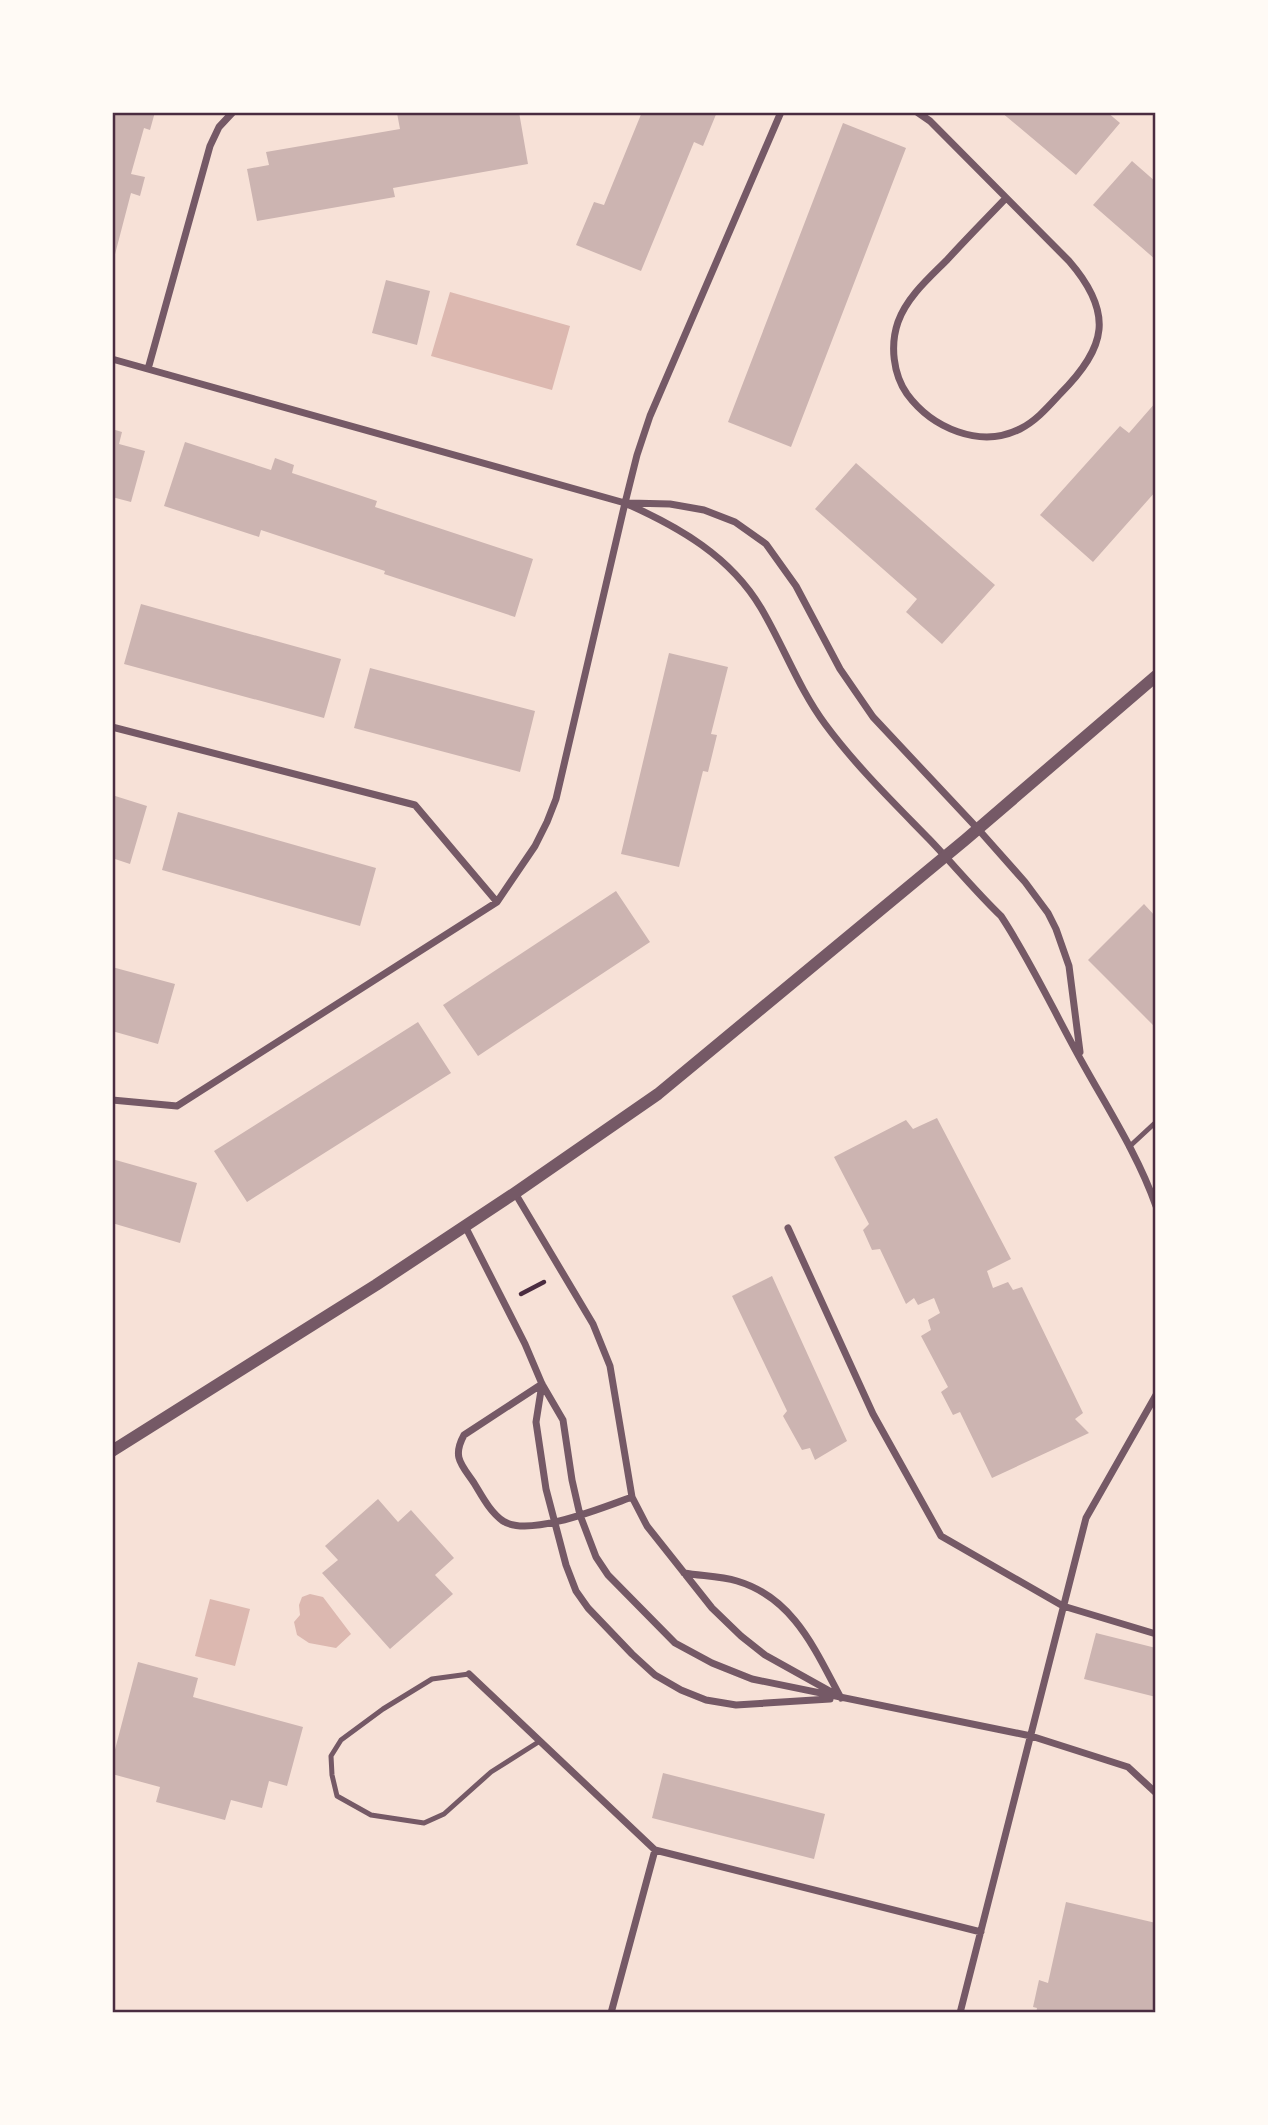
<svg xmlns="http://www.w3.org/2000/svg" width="1268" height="2125" font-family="Lato,sans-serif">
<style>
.water{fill:#dcb8b0}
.building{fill:#ccb4b1}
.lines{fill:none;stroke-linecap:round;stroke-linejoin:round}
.path{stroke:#4a2c40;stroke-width:4.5}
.service{stroke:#755966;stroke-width:5}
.minor{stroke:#755966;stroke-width:7}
.tertiary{stroke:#755966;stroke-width:12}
.neatline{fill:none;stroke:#4a2c40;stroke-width:2.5}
</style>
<rect width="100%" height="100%" fill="#f7e1d7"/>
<path class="water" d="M 450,292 L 570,326 L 552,390 L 431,356 Z
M 310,1594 L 323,1597 L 351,1634 L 336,1648 L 309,1643 L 297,1635 L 294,1622 L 300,1615 L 299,1605 L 302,1597 Z
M 210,1599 L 250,1609 L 235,1666 L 195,1656 Z"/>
<path class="building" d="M 112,112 L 155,112 L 150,130 L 144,128 L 131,174 L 145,177 L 140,196 L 131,193 L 113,262 Z
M 405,112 L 424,112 L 425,115 L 443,112 L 519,112 L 528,164 L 393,188 L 395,197 L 257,221 L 247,169 L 269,165 L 266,152 L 400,129 L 397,113 Z
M 642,112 L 717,112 L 703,146 L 694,142 L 641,271 L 576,245 L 594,202 L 604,205 Z
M 1001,112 L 1107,112 L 1120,123 L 1076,175 Z
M 843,123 L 906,148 L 791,447 L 728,422 Z
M 1132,161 L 1156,182 L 1156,260 L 1093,205 Z
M 386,280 L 430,291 L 417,345 L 372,333 Z
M 1156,402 L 1156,491 L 1093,562 L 1040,515 L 1120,426 L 1129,433 Z
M 112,429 L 122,432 L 119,444 L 145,451 L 131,502 L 112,497 Z
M 185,442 L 271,470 L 275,458 L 294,465 L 292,473 L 377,501 L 375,507 L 533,559 L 515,617 L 384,574 L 385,571 L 261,530 L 259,537 L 164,506 Z
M 856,463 L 995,585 L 942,644 L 906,612 L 917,599 L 815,509 Z
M 141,604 L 341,659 L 324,718 L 124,664 Z
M 669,653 L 728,667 L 711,734 L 717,735 L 708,772 L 703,771 L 679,867 L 621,854 Z
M 370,668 L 535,711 L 520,772 L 354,728 Z
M 112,795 L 147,806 L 130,864 L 112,858 Z
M 178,812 L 376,868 L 360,926 L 162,870 Z
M 616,891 L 650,942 L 478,1056 L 443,1005 Z
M 1144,904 L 1156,917 L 1156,1028 L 1088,960 Z
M 112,967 L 175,984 L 158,1044 L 112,1031 Z
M 418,1022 L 451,1073 L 247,1202 L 214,1151 Z
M 937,1118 L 1011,1259 L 987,1271 L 993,1288 L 1008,1282 L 1013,1290 L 1022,1287 L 1083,1413 L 1075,1419 L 1089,1433 L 992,1478 L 960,1412 L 953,1415 L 941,1392 L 948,1387 L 921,1336 L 931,1330 L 928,1320 L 940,1313 L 934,1298 L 918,1305 L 914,1298 L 906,1304 L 880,1249 L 872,1250 L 863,1230 L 869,1224 L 834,1157 L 906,1120 L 913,1129 Z
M 112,1159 L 197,1183 L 180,1243 L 112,1223 Z
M 772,1276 L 847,1441 L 815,1460 L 810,1448 L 802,1450 L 783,1416 L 787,1411 L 732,1296 Z
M 378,1499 L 398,1522 L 411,1510 L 454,1558 L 435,1575 L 453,1594 L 390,1649 L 322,1573 L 338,1560 L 325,1546 Z
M 1096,1633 L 1156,1648 L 1156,1697 L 1084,1679 Z
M 138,1662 L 198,1678 L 193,1697 L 303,1727 L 287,1786 L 269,1781 L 262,1808 L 231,1800 L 225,1820 L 156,1802 L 160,1787 L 112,1774 L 112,1761 Z
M 663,1773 L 825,1814 L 814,1859 L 652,1818 Z
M 1066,1902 L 1156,1923 L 1156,1997 L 1152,2013 L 1036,2013 L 1037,2008 L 1033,2007 L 1039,1980 L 1048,1983 Z"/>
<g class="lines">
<path class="path" d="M 521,1294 L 544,1282"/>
<path class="service" d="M 1129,1147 L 1156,1122
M 469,1674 L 432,1679 L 383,1709 L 341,1740 L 331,1756 L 332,1775 L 337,1796 L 371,1815 L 424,1823 L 444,1814 L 491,1772 L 540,1741"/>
<path class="minor" d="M 917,112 L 930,121 L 1069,261 C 1114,313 1107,347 1060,394 C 1048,407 1036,421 1020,429 C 980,449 932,428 907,394 C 893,374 890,345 898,322 C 907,297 929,278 947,260 C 966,239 986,219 1006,198
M 112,359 L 625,503 C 679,527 730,556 761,608 C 784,647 799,689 825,724 C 856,766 893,802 929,839 C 953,864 976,892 1001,916 C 1032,963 1055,1014 1082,1062 C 1108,1109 1138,1155 1156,1206
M 148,369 L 210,146 L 219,127 L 233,112
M 629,503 L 670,504 L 704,510 L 735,522 L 766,544 L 796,586 L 840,669 L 873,717 L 978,829 L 1025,882 L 1048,913 L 1056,929 L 1069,966 L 1080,1052
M 112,727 L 415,805 L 497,902
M 112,1100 L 177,1106 L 497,902 L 535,846 L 547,822 L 556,799 L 625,503 L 637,455 L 650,416 L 781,112
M 515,1193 L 593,1324 L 610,1366 L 632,1497 L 647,1526 L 712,1608 L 741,1636 L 765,1655 L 835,1694
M 465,1226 L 525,1344 L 542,1384 L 563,1420 L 572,1480 L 580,1515 L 596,1557 L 608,1575 L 675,1643 L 712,1663 L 752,1679 L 1031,1736 L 1128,1767 L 1156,1793
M 788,1228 L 873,1414 L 941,1536 L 1063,1606 L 1156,1634
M 542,1384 L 536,1422 L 546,1489 L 566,1565 L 576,1591 L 588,1608 L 632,1654 L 655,1675 L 681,1690 L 706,1700 L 736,1705 L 830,1699
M 542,1384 L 464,1435 C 452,1457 461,1464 474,1483 C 482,1496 490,1512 503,1521 C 529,1538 604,1507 632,1497
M 684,1573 C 701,1576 720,1576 737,1581 C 794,1598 815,1650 841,1698
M 469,1674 L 655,1850 L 981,1932
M 611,2013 L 655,1850
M 960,2013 L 1086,1518 L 1156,1395"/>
<path class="tertiary" d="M 112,1451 L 376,1285 L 515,1193 L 658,1094 L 965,840 L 1156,676"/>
</g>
<rect width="1268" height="2125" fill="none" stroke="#fffaf5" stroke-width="228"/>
<rect x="114" y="114" width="1040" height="1897" class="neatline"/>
</svg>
